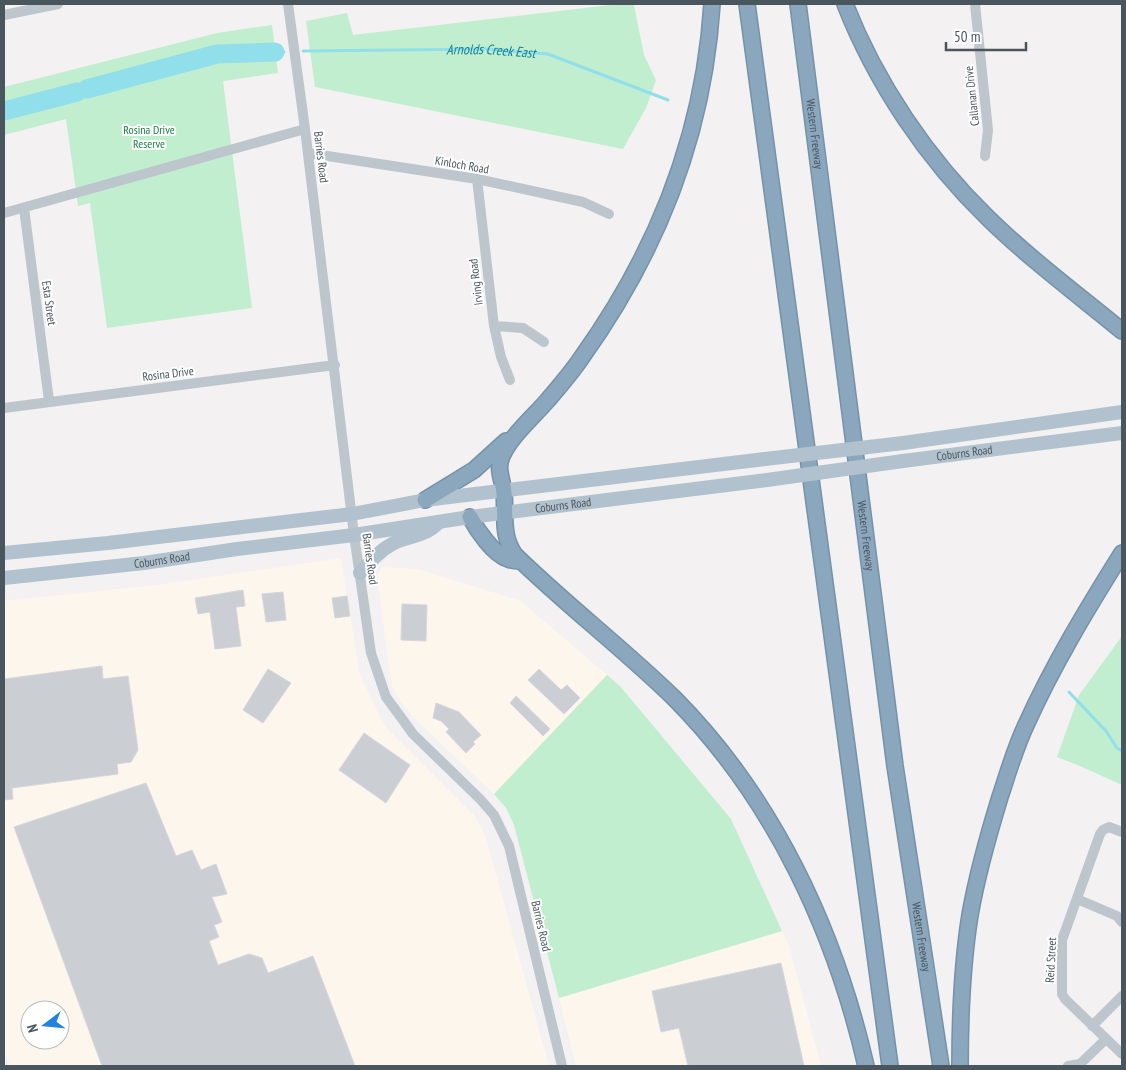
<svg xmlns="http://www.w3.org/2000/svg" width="1126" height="1070" font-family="'PT Sans Narrow',sans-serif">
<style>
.commercial{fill:#fcf6ec;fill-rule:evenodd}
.green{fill:#c1eecf}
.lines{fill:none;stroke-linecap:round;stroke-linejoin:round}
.stream{stroke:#90dfea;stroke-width:3}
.river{stroke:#90dfea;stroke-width:19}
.building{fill:#cbced3;stroke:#d5d7dc}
.highway-casing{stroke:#7592a9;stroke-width:18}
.minor{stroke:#bdc6cd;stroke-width:10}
.major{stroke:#b1c2ce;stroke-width:14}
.highway{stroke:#8aa7bd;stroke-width:15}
.major-bridge{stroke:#b1c2ce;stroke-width:14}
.labels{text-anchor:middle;stroke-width:4;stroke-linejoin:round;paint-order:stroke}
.street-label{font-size:12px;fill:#49565e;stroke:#fff}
.park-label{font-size:12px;fill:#1a7e44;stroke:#fff}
.water-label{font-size:14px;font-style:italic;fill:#118192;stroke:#fff}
</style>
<rect width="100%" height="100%" fill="#f3f1f1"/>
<path class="commercial" d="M 341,558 L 360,675 L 384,725 L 475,816 L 486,838 L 549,1066 L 10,1066 L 4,1050 L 4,601 L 156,585 ZM 30,1010 L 60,1010 L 60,1040 L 30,1040 Z
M 382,567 L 417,569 L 521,601 L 607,675 L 494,794 L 413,717 L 397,696 L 392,685 L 389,669 L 377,575 Z
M 782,931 L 789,945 L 821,1066 L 576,1066 L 559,998 Z"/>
<path class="green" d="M 610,5 L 634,5 L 644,55 L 656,80 L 646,108 L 623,149 L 315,87 L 306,21 L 347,13 L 353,35 Z
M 272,25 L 278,73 L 223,81 L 252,308 L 107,328 L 90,203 L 78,206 L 66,119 L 4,135 L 4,87 L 217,33 Z
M 1122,636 L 1122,785 L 1080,766 L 1057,757 L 1079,695 Z
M 607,675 L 620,686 L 731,819 L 782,931 L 559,998 L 514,825 L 506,808 L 494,794 Z"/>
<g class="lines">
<g class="stream">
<path id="s1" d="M 303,51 L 487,49 L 548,54 L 668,100"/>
<path d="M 275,52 L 284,52"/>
<path d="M 1069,692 L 1106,731 L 1117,748 L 1122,751"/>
</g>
<path class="river" d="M 87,89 L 217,54 L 275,52
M 4,111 L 77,92"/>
</g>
<path class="building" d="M 243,590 L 245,606 L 236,607 L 241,646 L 215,649 L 210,612 L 198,614 L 195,598 Z
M 283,592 L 286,620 L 266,622 L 262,594 Z
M 347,596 L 350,616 L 335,618 L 332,598 Z
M 402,604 L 427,605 L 426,641 L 401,640 Z
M 102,666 L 103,679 L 128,676 L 138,750 L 131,762 L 117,764 L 118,774 L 12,788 L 13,799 L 4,800 L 4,679 Z
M 268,669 L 291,683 L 263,723 L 243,710 Z
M 539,669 L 561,690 L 567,685 L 580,698 L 564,714 L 528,680 Z
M 516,696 L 550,729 L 543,736 L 510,703 Z
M 436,703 L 459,712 L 481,735 L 473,742 L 475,744 L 466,753 L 446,732 L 449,729 L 441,721 L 433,718 Z
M 364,733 L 410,765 L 386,803 L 339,770 Z
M 146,783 L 176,856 L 192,850 L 201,870 L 216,864 L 227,894 L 212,897 L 222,922 L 214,925 L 219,937 L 209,941 L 218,965 L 249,954 L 262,958 L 268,973 L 313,956 L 355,1066 L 102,1066 L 14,827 Z
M 781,963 L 804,1066 L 688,1066 L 679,1028 L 661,1032 L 652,991 Z"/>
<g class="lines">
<defs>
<g id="highway">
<path d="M 712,4 C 704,133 657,252 582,357 C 572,372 559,387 547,401 C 533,417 511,436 502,456 C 496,470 503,480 504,493 C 506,515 501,536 515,555 C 566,605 624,649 675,699 C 774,799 835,931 866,1066"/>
<path d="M 747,4 L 890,1066"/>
<path id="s4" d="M 798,4 L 895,766 L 941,1066"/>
<path d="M 845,4 C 876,83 927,159 988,218 C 1030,259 1077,294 1122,331"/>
<path d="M 425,500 L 474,470 L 506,441"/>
<path d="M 470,517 C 477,530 493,554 508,559 C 512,561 517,561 521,561"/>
<path d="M 960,1066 C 960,1016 962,965 970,915 C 977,875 988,836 1000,797 C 1008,773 1015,748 1026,725 C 1053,665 1087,609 1122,553"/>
</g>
</defs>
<use href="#highway" class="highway-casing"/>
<path class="minor" d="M 288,4 L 305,129 L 354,535 L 371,653 L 386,697 L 400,716 L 413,734 L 480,799 L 494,815 L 509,846 L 562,1066
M 975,4 L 988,130 L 985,156
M 4,15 L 58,4
M 308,153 L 477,179 L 583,202 L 609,214
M 477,179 L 494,326 L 501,357 L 510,380
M 24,208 L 49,401
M 4,213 L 305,129
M 494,326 L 523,328 L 544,342
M 4,408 L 335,365
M 1122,832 L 1109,827 L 1103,830 L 1100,834 L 1062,940 L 1062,994 L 1065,999 L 1122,1054
M 1077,899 L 1117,916 L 1122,922
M 1092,1026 L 1122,996
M 1068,1066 L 1080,1064 L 1106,1039"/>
<g class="major">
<path d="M 903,443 L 1122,412"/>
<path id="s2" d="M 903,461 L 1122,433"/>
<path d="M 4,553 L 108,543 L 352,514 L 425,500 L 765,459"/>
<path d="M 360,573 C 370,562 379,551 392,544 C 407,536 425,537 438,523"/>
<path id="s3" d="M 4,578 L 144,563 L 237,549 L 354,535 L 470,517 L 767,480"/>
</g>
<use href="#highway" class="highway"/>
<path class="major-bridge" d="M 765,459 L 903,443
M 767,480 L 903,461"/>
</g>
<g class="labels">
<g class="street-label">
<text transform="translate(972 96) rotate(-96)" y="4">Callanan Drive</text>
<text dy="4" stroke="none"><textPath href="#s4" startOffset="131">Western Freeway</textPath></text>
<text transform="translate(321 157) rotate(83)" y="4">Barries Road</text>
<text transform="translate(462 165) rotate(10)" y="4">Kinloch Road</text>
<text transform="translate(476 282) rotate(-97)" y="4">Irving Road</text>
<text transform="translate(49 303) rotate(82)" y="4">Esta Street</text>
<text transform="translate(168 374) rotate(-7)" y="4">Rosina Drive</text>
<text dy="4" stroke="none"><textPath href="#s2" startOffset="62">Coburns Road</textPath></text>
<text dy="4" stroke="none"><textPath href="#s3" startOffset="564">Coburns Road</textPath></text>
<text dy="4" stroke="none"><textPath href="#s4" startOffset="536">Western Freeway</textPath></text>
<text dy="4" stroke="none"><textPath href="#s3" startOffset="159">Coburns Road</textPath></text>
<text transform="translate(370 559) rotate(82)" y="4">Barries Road</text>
<text transform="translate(541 926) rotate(77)" y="4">Barries Road</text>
<text dy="4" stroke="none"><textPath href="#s4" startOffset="941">Western Freeway</textPath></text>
<text transform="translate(1051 960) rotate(-87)" y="4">Reid Street</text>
</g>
<g class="park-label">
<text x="149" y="134">Rosina Drive<tspan x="149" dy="14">Reserve</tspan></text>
</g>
<g class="water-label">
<text dy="5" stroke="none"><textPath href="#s1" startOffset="188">Arnolds Creek East</textPath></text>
</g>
</g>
<rect width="1126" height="1070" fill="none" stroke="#49565e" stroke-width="10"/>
<g transform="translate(45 1025) rotate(254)"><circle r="24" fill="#ffffff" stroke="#b6bbbf"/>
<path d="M0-4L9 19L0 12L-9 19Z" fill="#1f82df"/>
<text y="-8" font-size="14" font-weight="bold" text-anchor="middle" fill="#49565e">N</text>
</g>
<path d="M946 42v8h80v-8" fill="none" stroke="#49565e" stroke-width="2.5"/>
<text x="954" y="42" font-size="15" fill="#49565e" stroke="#ffffff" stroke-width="4" paint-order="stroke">50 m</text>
</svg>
